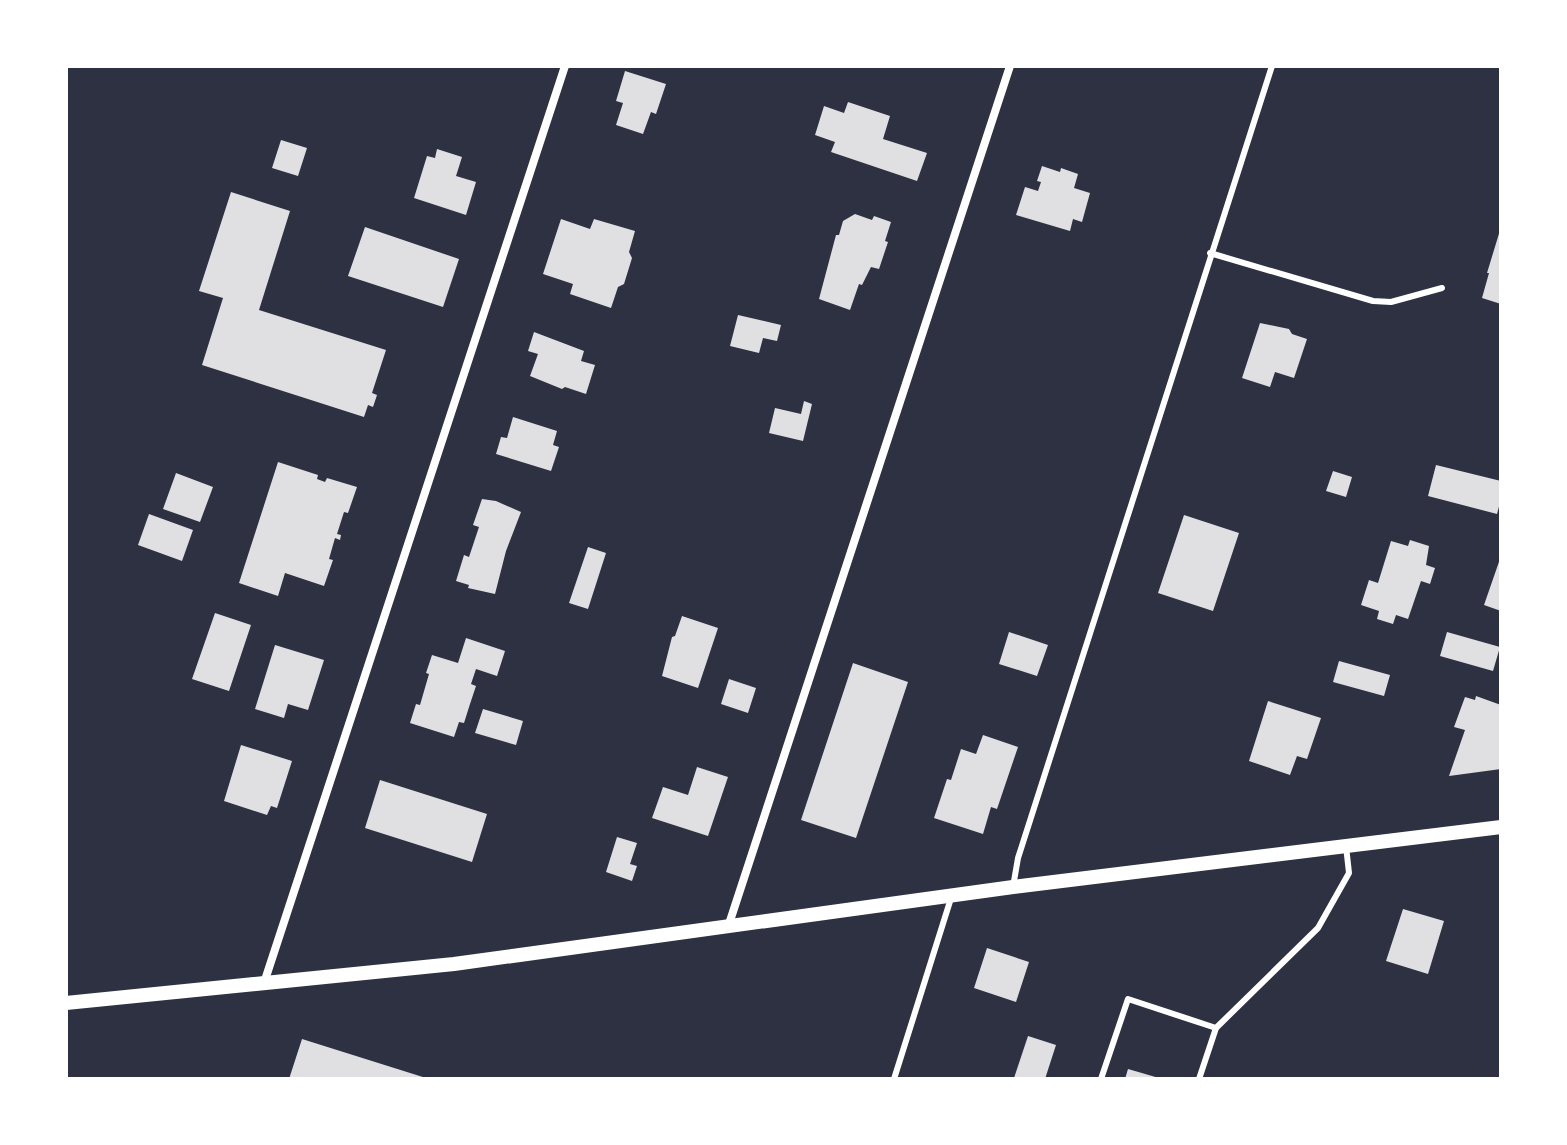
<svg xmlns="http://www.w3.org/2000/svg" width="1567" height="1145" font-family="'Open Sans',sans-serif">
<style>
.building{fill:#e0e0e3}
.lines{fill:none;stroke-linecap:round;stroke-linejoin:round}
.service{stroke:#fff;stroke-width:6}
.minor{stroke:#fff;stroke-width:8}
.tertiary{stroke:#fff;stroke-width:14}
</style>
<rect width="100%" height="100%" fill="#2d3142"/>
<path class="building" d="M 625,71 L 666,84 L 656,114 L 651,112 L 643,134 L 616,125 L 623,103 L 616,101 Z
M 848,102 L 890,116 L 883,139 L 927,153 L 917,181 L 831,152 L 835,142 L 815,135 L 824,106 L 844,113 Z
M 281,140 L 307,148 L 298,176 L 272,168 Z
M 437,149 L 462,157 L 456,176 L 476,182 L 466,215 L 414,198 L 427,156 L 435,158 Z
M 1042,166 L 1060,172 L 1061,168 L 1078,174 L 1074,188 L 1090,193 L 1082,222 L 1073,219 L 1070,231 L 1016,215 L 1025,187 L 1038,191 L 1041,182 L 1037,181 Z
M 231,192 L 290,211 L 259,310 L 386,350 L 372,393 L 377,395 L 373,407 L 368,405 L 364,417 L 202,365 L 223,298 L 199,291 Z
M 855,214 L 872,220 L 874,216 L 891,222 L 885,241 L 888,242 L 879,269 L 871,267 L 862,285 L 859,284 L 850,310 L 819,299 L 836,235 L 839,235 L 843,221 Z
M 561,219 L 590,229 L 594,219 L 635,231 L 629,252 L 632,258 L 624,284 L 618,287 L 611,308 L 570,294 L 573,284 L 543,274 Z
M 365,227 L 459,259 L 443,307 L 348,276 Z
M 1501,227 L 1501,304 L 1482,298 L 1489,273 L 1487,273 Z
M 738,315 L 781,325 L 777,341 L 763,338 L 759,353 L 730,346 Z
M 1260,323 L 1289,329 L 1292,334 L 1307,339 L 1294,378 L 1275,372 L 1270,387 L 1242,378 Z
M 534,332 L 584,351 L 581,361 L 595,365 L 586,394 L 565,387 L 562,389 L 530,376 L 538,354 L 528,351 Z
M 804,401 L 812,404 L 803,441 L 769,433 L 775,408 L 801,414 Z
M 513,417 L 557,431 L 553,445 L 559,447 L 551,471 L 496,454 L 501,437 L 507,438 Z
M 278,462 L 318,475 L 317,479 L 325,482 L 327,478 L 357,487 L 348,513 L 344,512 L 337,534 L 341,535 L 340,540 L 335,538 L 329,559 L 333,560 L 324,586 L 285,573 L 278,596 L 239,583 Z
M 1436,465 L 1501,481 L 1501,499 L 1497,514 L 1428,496 Z
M 1333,471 L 1352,477 L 1346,497 L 1326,491 Z
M 176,473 L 213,487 L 200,522 L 163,509 Z
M 482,499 L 496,501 L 521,512 L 506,551 L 495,594 L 468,588 L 469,585 L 456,581 L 464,555 L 469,557 L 479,527 L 473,525 Z
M 149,514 L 193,530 L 182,561 L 138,545 Z
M 1184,515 L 1239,533 L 1213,611 L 1158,593 Z
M 1410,540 L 1429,546 L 1426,565 L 1435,568 L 1430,584 L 1421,581 L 1408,619 L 1396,615 L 1393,624 L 1377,619 L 1379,611 L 1361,605 L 1369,580 L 1378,583 L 1391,541 L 1408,546 Z
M 588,547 L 606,553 L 588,609 L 569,603 Z
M 1501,556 L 1501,611 L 1484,605 Z
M 215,613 L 251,625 L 229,691 L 192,679 Z
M 682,616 L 718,628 L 698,688 L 662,676 L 672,637 L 675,636 Z
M 1009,632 L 1048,645 L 1037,676 L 999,664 Z
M 1447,632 L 1500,647 L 1493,671 L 1440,656 Z
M 466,638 L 505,651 L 497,676 L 476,669 L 471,684 L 476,686 L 470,704 L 464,723 L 459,722 L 454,737 L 410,723 L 416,704 L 420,705 L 429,674 L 426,673 L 432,655 L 458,663 Z
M 275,645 L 324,660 L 308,710 L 288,704 L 284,718 L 255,709 Z
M 1339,661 L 1390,675 L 1384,696 L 1333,682 Z
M 853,663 L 908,682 L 856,838 L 801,820 Z
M 729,679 L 756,688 L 748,713 L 721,704 Z
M 1476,696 L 1501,705 L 1501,769 L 1449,776 L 1465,730 L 1454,727 L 1465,697 L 1475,700 Z
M 1268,701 L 1321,718 L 1307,759 L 1297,756 L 1290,775 L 1249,761 Z
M 483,709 L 523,721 L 516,745 L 475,733 Z
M 983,735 L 1018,747 L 997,809 L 991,807 L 983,834 L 934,818 L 947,779 L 951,780 L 961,749 L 976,754 Z
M 241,745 L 292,761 L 277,808 L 271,806 L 267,815 L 224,801 Z
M 697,767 L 728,777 L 708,836 L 652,818 L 663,787 L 688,795 Z
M 380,780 L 487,814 L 472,862 L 365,828 Z
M 617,837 L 637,843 L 630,864 L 637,866 L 632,881 L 606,872 Z
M 1403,909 L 1444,921 L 1428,974 L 1386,961 Z
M 987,948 L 1029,962 L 1016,1002 L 974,988 Z
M 1028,1036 L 1056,1045 L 1045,1079 L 1014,1078 Z
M 302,1039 L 426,1078 L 425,1079 L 289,1079 Z
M 1128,1069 L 1159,1078 L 1159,1079 L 1125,1079 Z"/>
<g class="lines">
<path class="service" d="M 1210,253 L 1373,301 L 1391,302 L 1442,288
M 1013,887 L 1018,858 L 1272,66
M 894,1079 L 952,895
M 1101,1079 L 1128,999 L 1216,1028
M 1199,1079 L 1216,1028 L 1318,928 L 1349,873 L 1346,846"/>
<path class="minor" d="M 728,927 L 1010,66
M 264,983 L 565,66"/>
<path class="tertiary" d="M 66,1003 L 454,964 L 1013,887 L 1501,827"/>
</g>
<rect width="1567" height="1145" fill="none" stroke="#ffffff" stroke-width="136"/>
</svg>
